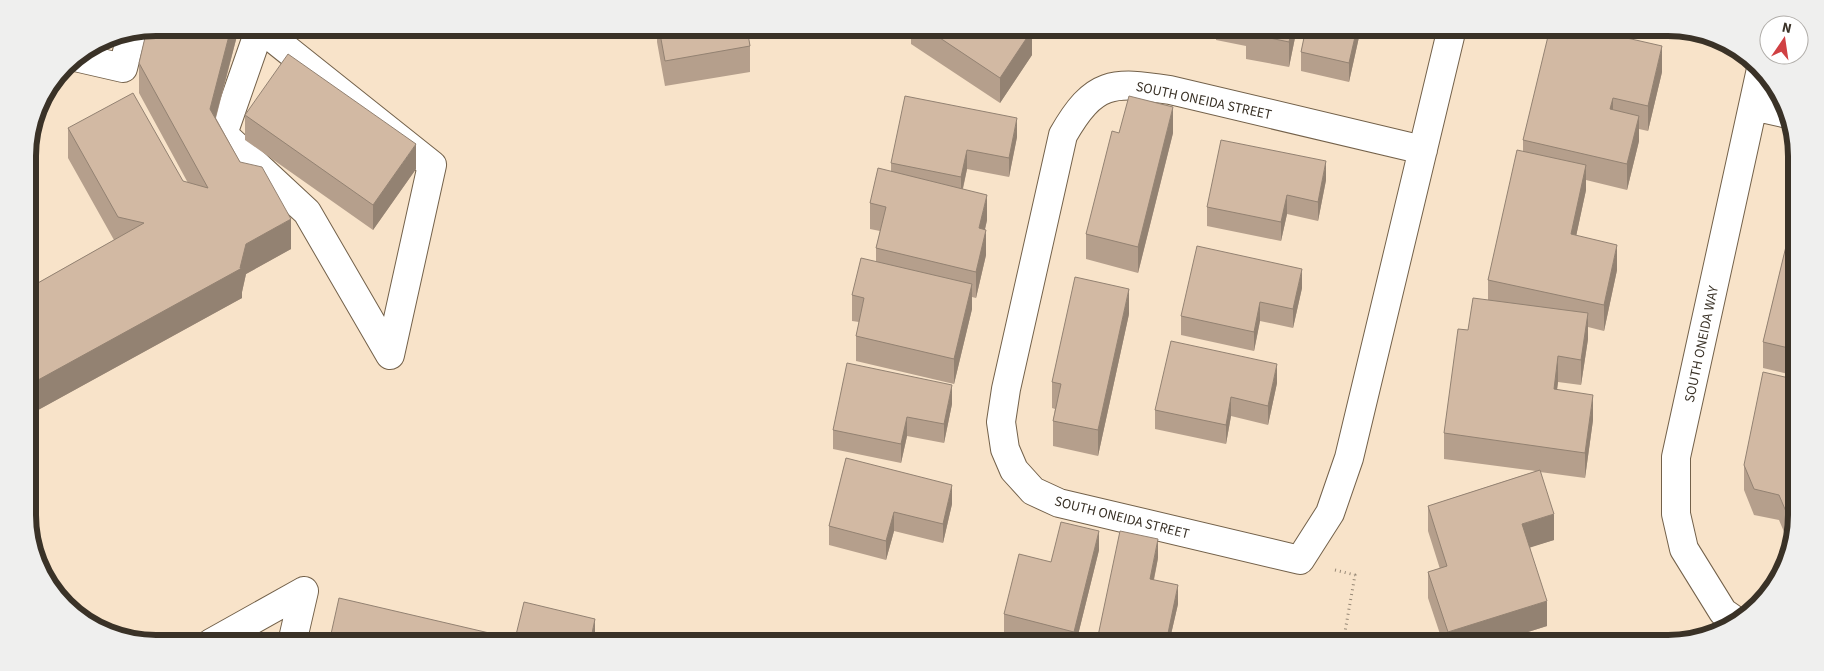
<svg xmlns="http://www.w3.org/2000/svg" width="1824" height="671" font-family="'Source Sans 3',sans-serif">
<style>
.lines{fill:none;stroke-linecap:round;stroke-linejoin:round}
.minor-casing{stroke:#73614a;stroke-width:30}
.path{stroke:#968876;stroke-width:3;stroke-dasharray:1 4;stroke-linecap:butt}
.minor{stroke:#fff;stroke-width:28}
.wall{fill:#b59f8c}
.shaded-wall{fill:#938272}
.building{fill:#d2b9a3;stroke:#938272}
.labels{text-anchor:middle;stroke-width:4;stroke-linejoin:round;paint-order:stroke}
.street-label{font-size:14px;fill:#3a3227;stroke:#fff}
.rim{fill:none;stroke:#3a3227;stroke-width:6}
</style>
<rect width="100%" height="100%" fill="#f8e3c9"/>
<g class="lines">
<defs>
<path id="minor" d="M 260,28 L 432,165 L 390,355 L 307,212 L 223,134 Z
M 75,57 L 123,68 L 132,32
M 1753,106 L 1784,113
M 1423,150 L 1170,90 C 1112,81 1094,81 1063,135 L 1006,389 L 1001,422 L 1005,449 L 1014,470 L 1033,491 L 1059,503 L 1300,560 L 1330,513 L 1349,458 L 1452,28
M 1736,621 L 1723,612 L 1684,549 L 1676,514 L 1676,457 L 1761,69
M 211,643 L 304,591
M 292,643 L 304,591"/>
</defs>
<use href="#minor" class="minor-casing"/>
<path class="path" d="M 1335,570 L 1355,575 L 1343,643"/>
<use href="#minor" class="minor"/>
</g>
<path class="wall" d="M 239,28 L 216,118 L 240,162 L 291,249 L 246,274 L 242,292 L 242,298 L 29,415 L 29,288 L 114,240 L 68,158 L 68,128 L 183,181 L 188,183 L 139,93 L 139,63 Z
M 657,28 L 754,28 L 747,29 L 750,46 L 750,72 L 665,86 L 657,42 Z
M 911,28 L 1029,28 L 1032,55 L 1000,103 L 911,44 Z
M 1176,28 L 1195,28 L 1194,33 Z
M 1216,28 L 1297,28 L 1289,67 L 1246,59 L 1246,46 L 1216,40 Z
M 1306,28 L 1361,28 L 1349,82 L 1301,71 L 1301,52 Z
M 1596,28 L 1646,28 L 1643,38 Z
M 115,36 L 113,44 L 101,41 L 107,37 Z
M 1662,72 L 1648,131 L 1639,129 L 1639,141 L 1627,190 L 1586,180 L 1586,190 L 1576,236 L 1617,270 L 1604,331 L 1588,327 L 1588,339 L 1581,385 L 1558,382 L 1557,389 L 1593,420 L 1585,478 L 1540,472 L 1554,540 L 1530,547 L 1547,626 L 1493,643 L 1443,643 L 1428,598 L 1428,572 L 1440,569 L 1428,531 L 1428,506 L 1536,471 L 1444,459 L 1444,433 L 1468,330 L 1488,300 L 1488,280 L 1523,151 L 1523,140 Z
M 245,115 L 416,169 L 373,230 L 245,140 Z
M 1119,133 L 1173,133 L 1138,273 L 1086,259 L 1086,234 Z
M 1017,137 L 1009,177 L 967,169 L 963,189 L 987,220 L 985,230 L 986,255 L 976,298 L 972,297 L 972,309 L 954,384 L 856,361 L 856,336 L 859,322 L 852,321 L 852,295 L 876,261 L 876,248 L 880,231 L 870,229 L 870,203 L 891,171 L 891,163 Z
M 1326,180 L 1318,221 L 1287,214 L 1281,241 L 1207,226 L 1207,207 Z
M 1794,213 L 1792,375 L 1763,368 L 1763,342 Z
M 1302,288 L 1293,328 L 1260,321 L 1254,351 L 1181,335 L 1181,316 Z
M 1129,314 L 1098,456 L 1053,446 L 1053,421 L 1055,409 L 1052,408 L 1052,382 Z
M 1792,377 L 1790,546 L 1779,520 L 1754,515 L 1744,490 L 1744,465 L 1789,378 Z
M 1277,383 L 1268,425 L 1231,416 L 1226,444 L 1155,429 L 1155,410 Z
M 952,404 L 944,443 L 907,436 L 901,463 L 833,449 L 833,430 Z
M 846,458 L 952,504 L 943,543 L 894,531 L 886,560 L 829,545 L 829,526 Z
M 1099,550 L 1076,643 L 1045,643 L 1004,633 L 1004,614 L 1051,562 Z
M 1158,558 L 1154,580 L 1178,604 L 1169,643 L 1098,643 L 1098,636 Z"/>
<path class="shaded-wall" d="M 231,28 L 239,28 L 210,139 L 210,109 Z
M 1292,28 L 1297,28 L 1289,67 L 1289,42 Z
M 1357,28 L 1361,28 L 1349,82 L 1349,63 Z
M 1643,28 L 1646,28 L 1643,38 Z
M 1032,30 L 1032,55 L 1000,103 L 1000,78 Z
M 1662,46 L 1662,72 L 1648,131 L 1648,106 Z
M 1613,98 L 1613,123 L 1610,109 Z
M 1173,107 L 1173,133 L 1138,273 L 1138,247 Z
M 1639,116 L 1639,141 L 1627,190 L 1627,164 Z
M 1017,118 L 1017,137 L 1009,177 L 1009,158 Z
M 416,144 L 416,169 L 373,230 L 373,205 Z
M 967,150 L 967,169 L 961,196 L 961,177 Z
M 1326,161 L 1326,180 L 1318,221 L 1318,202 Z
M 1586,165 L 1586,190 L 1571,260 L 1571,234 Z
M 987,195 L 987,220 L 979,254 L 979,228 Z
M 1287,195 L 1287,214 L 1281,241 L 1281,222 Z
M 291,219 L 291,249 L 246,274 L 242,292 L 242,298 L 29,415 L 29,385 L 246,244 Z
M 986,230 L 986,255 L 976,298 L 976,272 Z
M 1617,245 L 1617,270 L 1604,331 L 1604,305 Z
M 1302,269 L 1302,288 L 1293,328 L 1293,309 Z
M 972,284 L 972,309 L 954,384 L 954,359 Z
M 1129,289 L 1129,314 L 1098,456 L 1098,430 Z
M 1260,302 L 1260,321 L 1254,351 L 1254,332 Z
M 1588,313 L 1588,339 L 1581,385 L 1581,360 Z
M 1558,356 L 1558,382 L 1554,414 L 1554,389 Z
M 1277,364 L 1277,383 L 1268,425 L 1268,406 Z
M 952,385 L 952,404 L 944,443 L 944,424 Z
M 1593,395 L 1593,420 L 1585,478 L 1585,453 Z
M 1231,397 L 1231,416 L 1226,444 L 1226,425 Z
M 907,417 L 907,436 L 901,463 L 901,444 Z
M 952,485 L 952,504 L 943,543 L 943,524 Z
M 894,512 L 894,531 L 886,560 L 886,541 Z
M 1554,514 L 1554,540 L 1522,550 L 1522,524 Z
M 1099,531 L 1099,550 L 1076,643 L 1074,643 L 1074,632 Z
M 1158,539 L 1158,558 L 1150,598 L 1150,579 Z
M 1178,585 L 1178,604 L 1169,643 L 1166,643 Z
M 1547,601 L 1547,626 L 1493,643 L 1448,643 L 1448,632 Z
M 595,619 L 595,643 L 590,643 Z"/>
<path class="building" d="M 156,28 L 231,28 L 210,109 L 240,162 L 262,167 L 291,219 L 246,244 L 240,268 L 242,268 L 29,385 L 29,288 L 144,223 L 118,217 L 68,128 L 133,93 L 183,181 L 208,188 L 139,63 L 147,29 Z
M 659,28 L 747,28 L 750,46 L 665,61 Z
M 925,28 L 1029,28 L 1032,30 L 1000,78 Z
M 1247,28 L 1292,28 L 1289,42 L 1246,33 Z
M 1306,28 L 1357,28 L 1349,63 L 1301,52 Z
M 1550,28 L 1583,28 L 1662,46 L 1648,106 L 1613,98 L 1610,109 L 1639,116 L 1627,164 L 1523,140 Z
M 288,54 L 416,144 L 373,205 L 245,115 Z
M 905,96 L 1017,118 L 1009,158 L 967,150 L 961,177 L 891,163 Z
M 1129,96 L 1173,107 L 1138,247 L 1086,234 L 1112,131 L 1119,133 Z
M 1221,140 L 1326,161 L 1318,202 L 1287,195 L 1281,222 L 1207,207 Z
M 1517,150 L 1586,165 L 1571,234 L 1617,245 L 1604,305 L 1488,280 Z
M 878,168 L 987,195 L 979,228 L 986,230 L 976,272 L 876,248 L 886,207 L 870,203 Z
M 1794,213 L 1793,349 L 1763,342 Z
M 1197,246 L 1302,269 L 1293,309 L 1260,302 L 1254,332 L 1181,316 Z
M 861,258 L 972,284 L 954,359 L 856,336 L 864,298 L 852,295 Z
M 1075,277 L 1129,289 L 1098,430 L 1053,421 L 1061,384 L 1052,382 Z
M 1473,298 L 1588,313 L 1581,360 L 1558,356 L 1554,389 L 1593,395 L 1585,453 L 1444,433 L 1458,329 L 1468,330 Z
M 1171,341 L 1277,364 L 1268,406 L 1231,397 L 1226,425 L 1155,410 Z
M 847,363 L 952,385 L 944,424 L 907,417 L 901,444 L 833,430 Z
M 1763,372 L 1789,378 L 1792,377 L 1790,521 L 1779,495 L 1754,489 L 1744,465 Z
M 846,458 L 952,485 L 943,524 L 894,512 L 886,541 L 829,526 Z
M 1540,470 L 1554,514 L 1522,524 L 1547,601 L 1448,632 L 1428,572 L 1447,566 L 1428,506 Z
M 1061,522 L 1099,531 L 1074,632 L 1004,614 L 1019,554 L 1051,562 Z
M 1120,531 L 1158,539 L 1150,579 L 1178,585 L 1166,643 L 1132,643 L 1098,636 Z
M 339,598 L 515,639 L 524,602 L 595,619 L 590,643 L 329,643 Z"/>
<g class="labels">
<g class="street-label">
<text transform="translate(1204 100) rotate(12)" y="5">SOUTH ONEIDA STREET</text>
<text transform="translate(1701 344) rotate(-78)" y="5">SOUTH ONEIDA WAY</text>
<text transform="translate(1122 517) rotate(14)" y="5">SOUTH ONEIDA STREET</text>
</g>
</g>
<path d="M0 0H1824V671H0ZM156 36H1668A120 120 0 0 1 1788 156V515A120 120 0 0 1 1668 635H156A120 120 0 0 1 36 515V156A120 120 0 0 1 156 36Z" fill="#efefee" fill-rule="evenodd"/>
<path class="rim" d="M156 36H1668A120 120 0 0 1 1788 156V515A120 120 0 0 1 1668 635H156A120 120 0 0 1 36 515V156A120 120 0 0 1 156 36Z"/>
<g transform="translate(1784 40) rotate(13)"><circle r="24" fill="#ffffff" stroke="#b0ada9"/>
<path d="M0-4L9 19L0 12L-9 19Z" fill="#d04043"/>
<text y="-8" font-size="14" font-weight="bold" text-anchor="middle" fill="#3a3227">N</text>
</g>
</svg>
